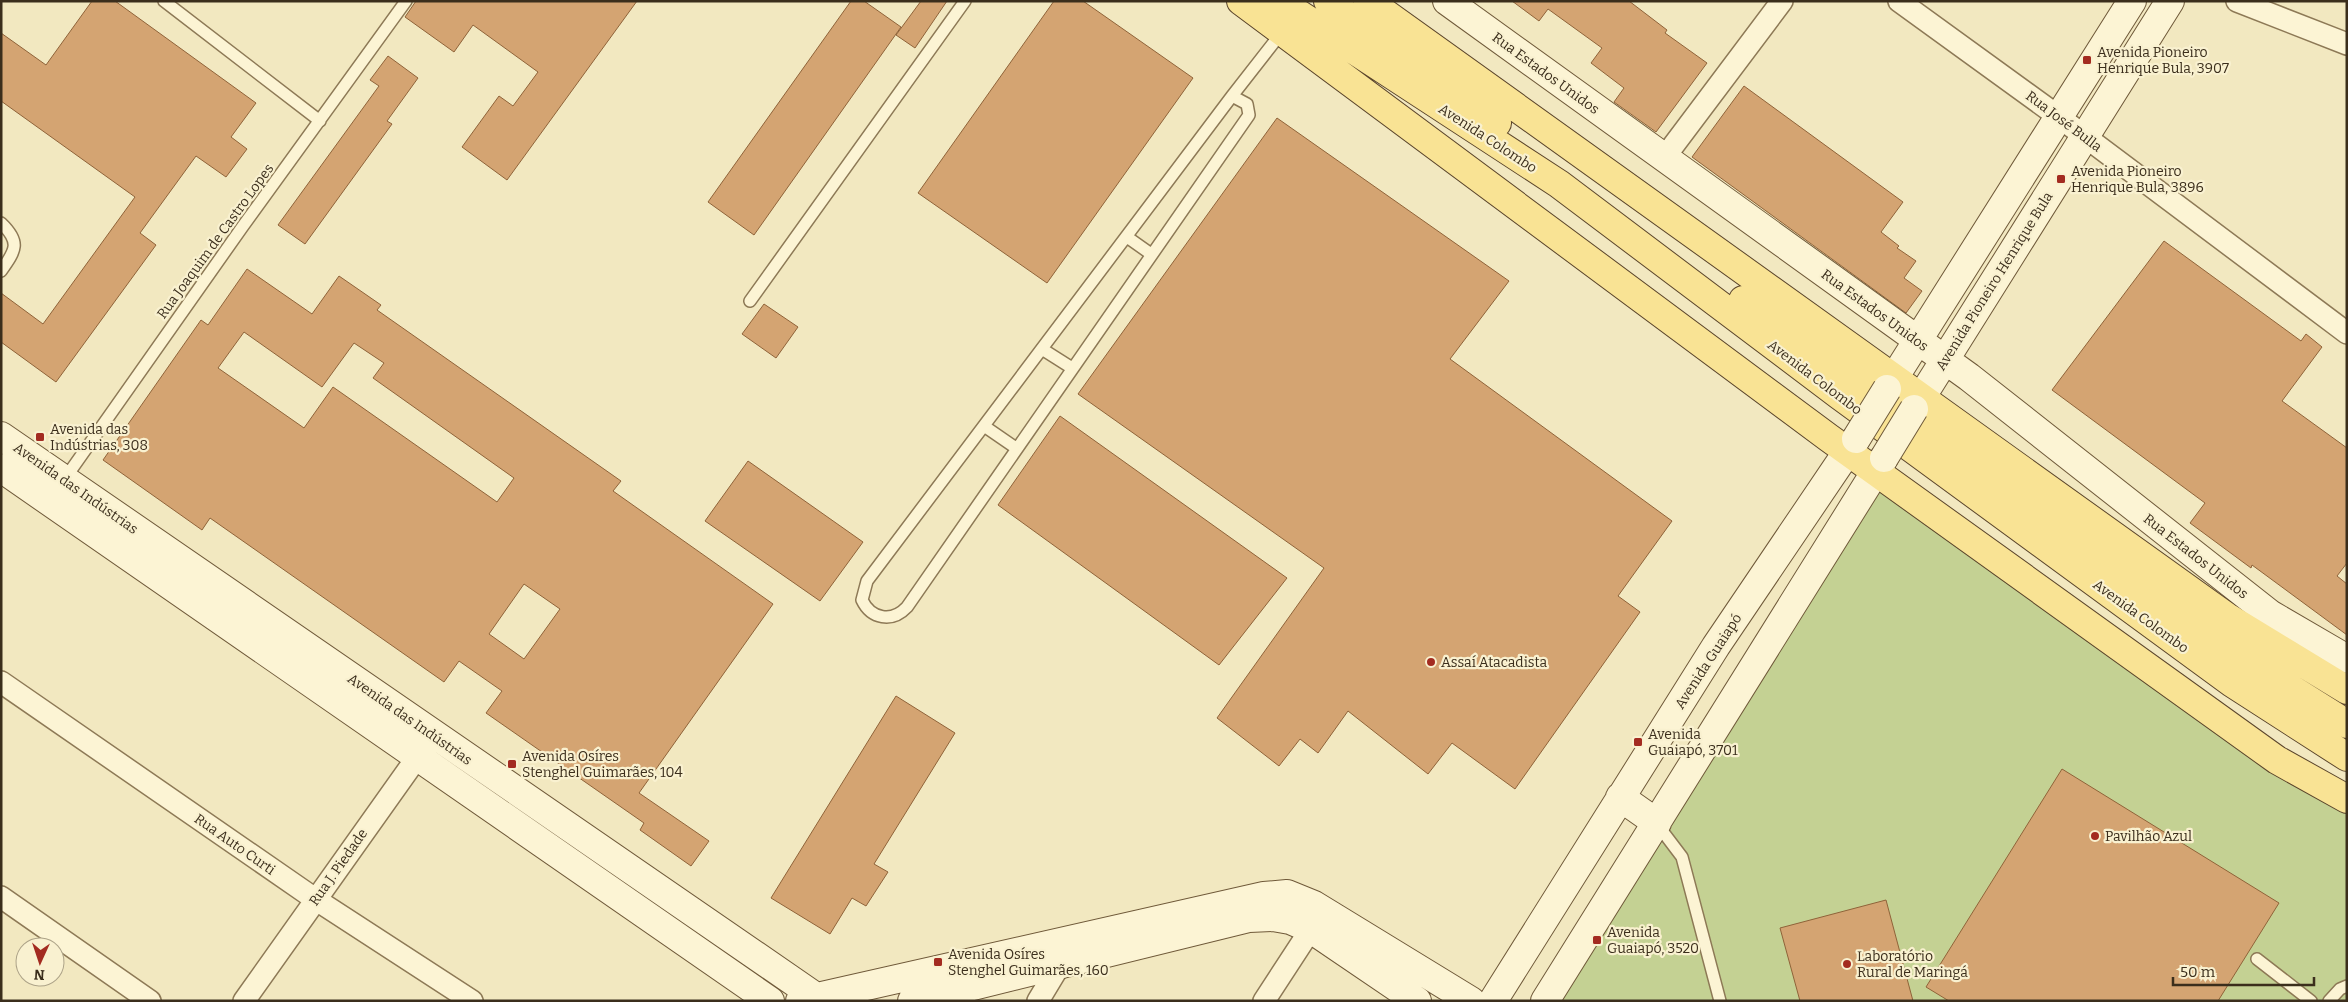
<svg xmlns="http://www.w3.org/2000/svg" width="2348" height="1002" font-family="Bitter,serif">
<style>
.green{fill:#c4d193}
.building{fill:#d4a472;stroke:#8f6339;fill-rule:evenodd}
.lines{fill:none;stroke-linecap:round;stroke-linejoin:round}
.lane-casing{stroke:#8d7956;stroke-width:14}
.street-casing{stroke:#8d7956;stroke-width:24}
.secondary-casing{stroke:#6f5939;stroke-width:30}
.primary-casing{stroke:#5b452b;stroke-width:30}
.lane{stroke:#fcf4d4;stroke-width:11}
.street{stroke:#fcf4d4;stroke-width:21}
.secondary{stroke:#fcf4d4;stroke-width:28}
.primary{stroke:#f9e394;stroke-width:28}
.secondary-bridge-casing{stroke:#6f5939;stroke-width:30;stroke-linecap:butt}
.secondary-bridge{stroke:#fcf4d4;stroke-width:28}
.poi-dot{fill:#a32b20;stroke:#f9f1d0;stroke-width:2}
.labels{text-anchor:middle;stroke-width:4.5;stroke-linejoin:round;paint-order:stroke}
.poi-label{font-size:14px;fill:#3b2e1c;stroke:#f9f1d0;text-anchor:start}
.street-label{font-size:14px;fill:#3b2e1c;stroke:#f9f1d0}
</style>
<rect width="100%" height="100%" fill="#f2e8c0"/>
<path class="green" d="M 1877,472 L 2347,799 L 2347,1001 L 1544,1001 Z"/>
<path class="building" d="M 92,1 L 115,1 L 256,103 L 231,137 L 247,149 L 226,177 L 196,156 L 140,233 L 156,245 L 56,382 L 1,342 L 1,293 L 43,324 L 135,197 L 1,101 L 1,33 L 46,65 Z
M 416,1 L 637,1 L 507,180 L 462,147 L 499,96 L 513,106 L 538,72 L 473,25 L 454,52 L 405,17 Z
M 851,1 L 864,1 L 901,27 L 754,235 L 708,202 Z
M 921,1 L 947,1 L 915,48 L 896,35 Z
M 1054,1 L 1083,1 L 1193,78 L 1047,283 L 918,193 Z
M 1512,1 L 1629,1 L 1667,30 L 1665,33 L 1707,63 L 1656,132 L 1614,102 L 1624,88 L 1591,63 L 1602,48 L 1548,9 L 1539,21 Z
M 388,56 L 418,78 L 387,121 L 392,124 L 305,244 L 278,225 L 379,86 L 370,80 Z
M 1744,86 L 1903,202 L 1881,232 L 1899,246 L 1897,248 L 1916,261 L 1904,278 L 1922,291 L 1906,313 L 1692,157 Z
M 1277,118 L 1509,281 L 1450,359 L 1672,521 L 1618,596 L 1640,612 L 1515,789 L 1452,743 L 1428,774 L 1348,711 L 1318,753 L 1300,739 L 1279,766 L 1217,718 L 1324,568 L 1078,394 Z
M 2164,241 L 2301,341 L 2306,334 L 2322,347 L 2282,401 L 2347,448 L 2347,563 L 2337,576 L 2347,584 L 2347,635 L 2252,565 L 2251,568 L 2190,523 L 2205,503 L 2052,390 Z
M 247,269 L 312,314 L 339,276 L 381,305 L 377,310 L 621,481 L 613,491 L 773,604 L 639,793 L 709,841 L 691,866 L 640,830 L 644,823 L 486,713 L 502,691 L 459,661 L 444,682 L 210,518 L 202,530 L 103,460 L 201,320 L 208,325 ZM 244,332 L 322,387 L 354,343 L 384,363 L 373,378 L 514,478 L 497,502 L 333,387 L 304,428 L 218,368 ZM 524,584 L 560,609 L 524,659 L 489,634 Z
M 764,304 L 798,327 L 776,358 L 742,334 Z
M 1060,416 L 1287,578 L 1219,665 L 998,505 Z
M 748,461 L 863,542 L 820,601 L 705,521 Z
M 896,696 L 955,733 L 874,864 L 888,872 L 866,906 L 852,898 L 830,934 L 771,898 Z
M 2062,769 L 2279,903 L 2218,1001 L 1949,1001 L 1926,987 Z
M 1886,900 L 1913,1001 L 1800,1001 L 1780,928 Z"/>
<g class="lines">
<defs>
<path id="lane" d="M 164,1 L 320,121
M 1232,96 L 1247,104 L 1249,115 L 907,607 C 892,623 871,619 862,600 L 867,581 L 1232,96 L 1282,32
M 1,223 C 21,242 16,250 1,271
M 1127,237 L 1151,254
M 750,301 L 965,1
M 1042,349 L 1072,368
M 984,426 L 1016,448
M 64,480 L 243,226 L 406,1
M 1657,824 L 1682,857 L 1720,1001
M 2257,959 L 2311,1001
M 2329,1001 L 2340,989 L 2347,986"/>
<path id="street" d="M 1899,1 L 2059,117 L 2347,333
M 2237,1 L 2347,44
M 1664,158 L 1782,1
M 1,682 L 315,899 L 472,1001
M 1,897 L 150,1001
M 244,1001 L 433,735
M 1038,1001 L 1059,966
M 1264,1001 L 1311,929"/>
<path id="secondary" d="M 1447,1 L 1969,377 L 2270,614 L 2347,659
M 1887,389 L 2132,1
M 1914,409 L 2170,1
M 1,436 L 816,997 L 817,1001
M 1,468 L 770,1001
M 1620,797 L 1657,823
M 800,1001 L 1264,896 L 1287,894 L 1314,905 L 1471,1001
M 912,1001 L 1249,918 L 1273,917 L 1290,920 L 1311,929 L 1417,1001
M 1493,1001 L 1716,646 L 1856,439
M 1545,1001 L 1884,458"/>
<path id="primary" d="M 1241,1 L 1829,438 L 2277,760 L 2347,799
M 1279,1 L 1559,184 L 1839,395 L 2232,683 L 2347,757
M 1328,1 L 1497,123
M 1368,1 L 2227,617 L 2347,690
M 1743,300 L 2225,647 L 2347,724"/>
</defs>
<use href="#lane" class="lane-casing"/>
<use href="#street" class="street-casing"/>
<use href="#secondary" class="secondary-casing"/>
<use href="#primary" class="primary-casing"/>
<use href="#lane" class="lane"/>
<use href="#street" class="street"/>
<use href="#secondary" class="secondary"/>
<use href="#primary" class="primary"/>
<defs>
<path id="secondary-bridge" d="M 1856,439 L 1887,389
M 1884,458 L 1914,409"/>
</defs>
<use href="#secondary-bridge" class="secondary-bridge-casing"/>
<use href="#secondary-bridge" class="secondary-bridge"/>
</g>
<g class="poi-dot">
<rect x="2082" y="55" width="10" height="10" rx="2.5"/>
<rect x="2056" y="174" width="10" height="10" rx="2.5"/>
<rect x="35" y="432" width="10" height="10" rx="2.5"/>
<circle cx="1431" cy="662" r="5"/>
<rect x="1633" y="737" width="10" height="10" rx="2.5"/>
<rect x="507" y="759" width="10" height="10" rx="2.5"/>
<circle cx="2095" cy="836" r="5"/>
<rect x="1592" y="935" width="10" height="10" rx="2.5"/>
<rect x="933" y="957" width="10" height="10" rx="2.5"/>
<circle cx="1847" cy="964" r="5"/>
</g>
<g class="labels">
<g class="poi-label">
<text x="2097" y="57">Avenida Pioneiro<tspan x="2097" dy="16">Henrique Bula, 3907</tspan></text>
<text x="2071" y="176">Avenida Pioneiro<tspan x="2071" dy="16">Henrique Bula, 3896</tspan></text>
<text x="50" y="434">Avenida das<tspan x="50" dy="16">Indústrias, 308</tspan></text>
<text x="1441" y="667">Assaí Atacadista</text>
<text x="1648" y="739">Avenida<tspan x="1648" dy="16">Guaiapó, 3701</tspan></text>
<text x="522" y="761">Avenida Osíres<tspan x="522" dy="16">Stenghel Guimarães, 104</tspan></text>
<text x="2105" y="841">Pavilhão Azul</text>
<text x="1607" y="937">Avenida<tspan x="1607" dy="16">Guaiapó, 3520</tspan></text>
<text x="948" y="959">Avenida Osíres<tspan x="948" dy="16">Stenghel Guimarães, 160</tspan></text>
<text x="1857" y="961">Laboratório<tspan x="1857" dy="16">Rural de Maringá</tspan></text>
</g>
<g class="street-label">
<text transform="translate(1546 73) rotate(36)" y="5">Rua Estados Unidos</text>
<text transform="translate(2064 121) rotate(37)" y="5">Rua José Bulla</text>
<text transform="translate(1488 138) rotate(33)" y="5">Avenida Colombo</text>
<text transform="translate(215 241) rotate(-54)" y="5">Rua Joaquim de Castro Lopes</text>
<text transform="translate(1994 281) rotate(-58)" y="5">Avenida Pioneiro Henrique Bula</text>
<text transform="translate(1875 310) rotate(36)" y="5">Rua Estados Unidos</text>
<text transform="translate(1815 377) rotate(37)" y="5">Avenida Colombo</text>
<text transform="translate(76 488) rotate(35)" y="5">Avenida das Indústrias</text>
<text transform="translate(2196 556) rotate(38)" y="5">Rua Estados Unidos</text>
<text transform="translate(2141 616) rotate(36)" y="5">Avenida Colombo</text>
<text transform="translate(1708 661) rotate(-57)" y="5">Avenida Guaiapó</text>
<text transform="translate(410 719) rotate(35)" y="5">Avenida das Indústrias</text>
<text transform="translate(235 844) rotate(35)" y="5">Rua Auto Curti</text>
<text transform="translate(338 867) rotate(-55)" y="5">Rua J. Piedade</text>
</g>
</g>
<rect width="2348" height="1002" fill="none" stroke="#3b2e1c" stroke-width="5"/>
<g transform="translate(40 962) rotate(183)"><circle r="24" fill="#f9f1d0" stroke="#ada388"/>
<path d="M0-4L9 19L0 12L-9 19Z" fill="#a32b20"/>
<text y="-8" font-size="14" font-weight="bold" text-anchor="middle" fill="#3b2e1c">N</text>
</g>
<path d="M2173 977v8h141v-8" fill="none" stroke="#3b2e1c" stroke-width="2.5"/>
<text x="2180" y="977" font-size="15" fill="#3b2e1c" stroke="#f9f1d0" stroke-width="4" paint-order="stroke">50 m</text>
</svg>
